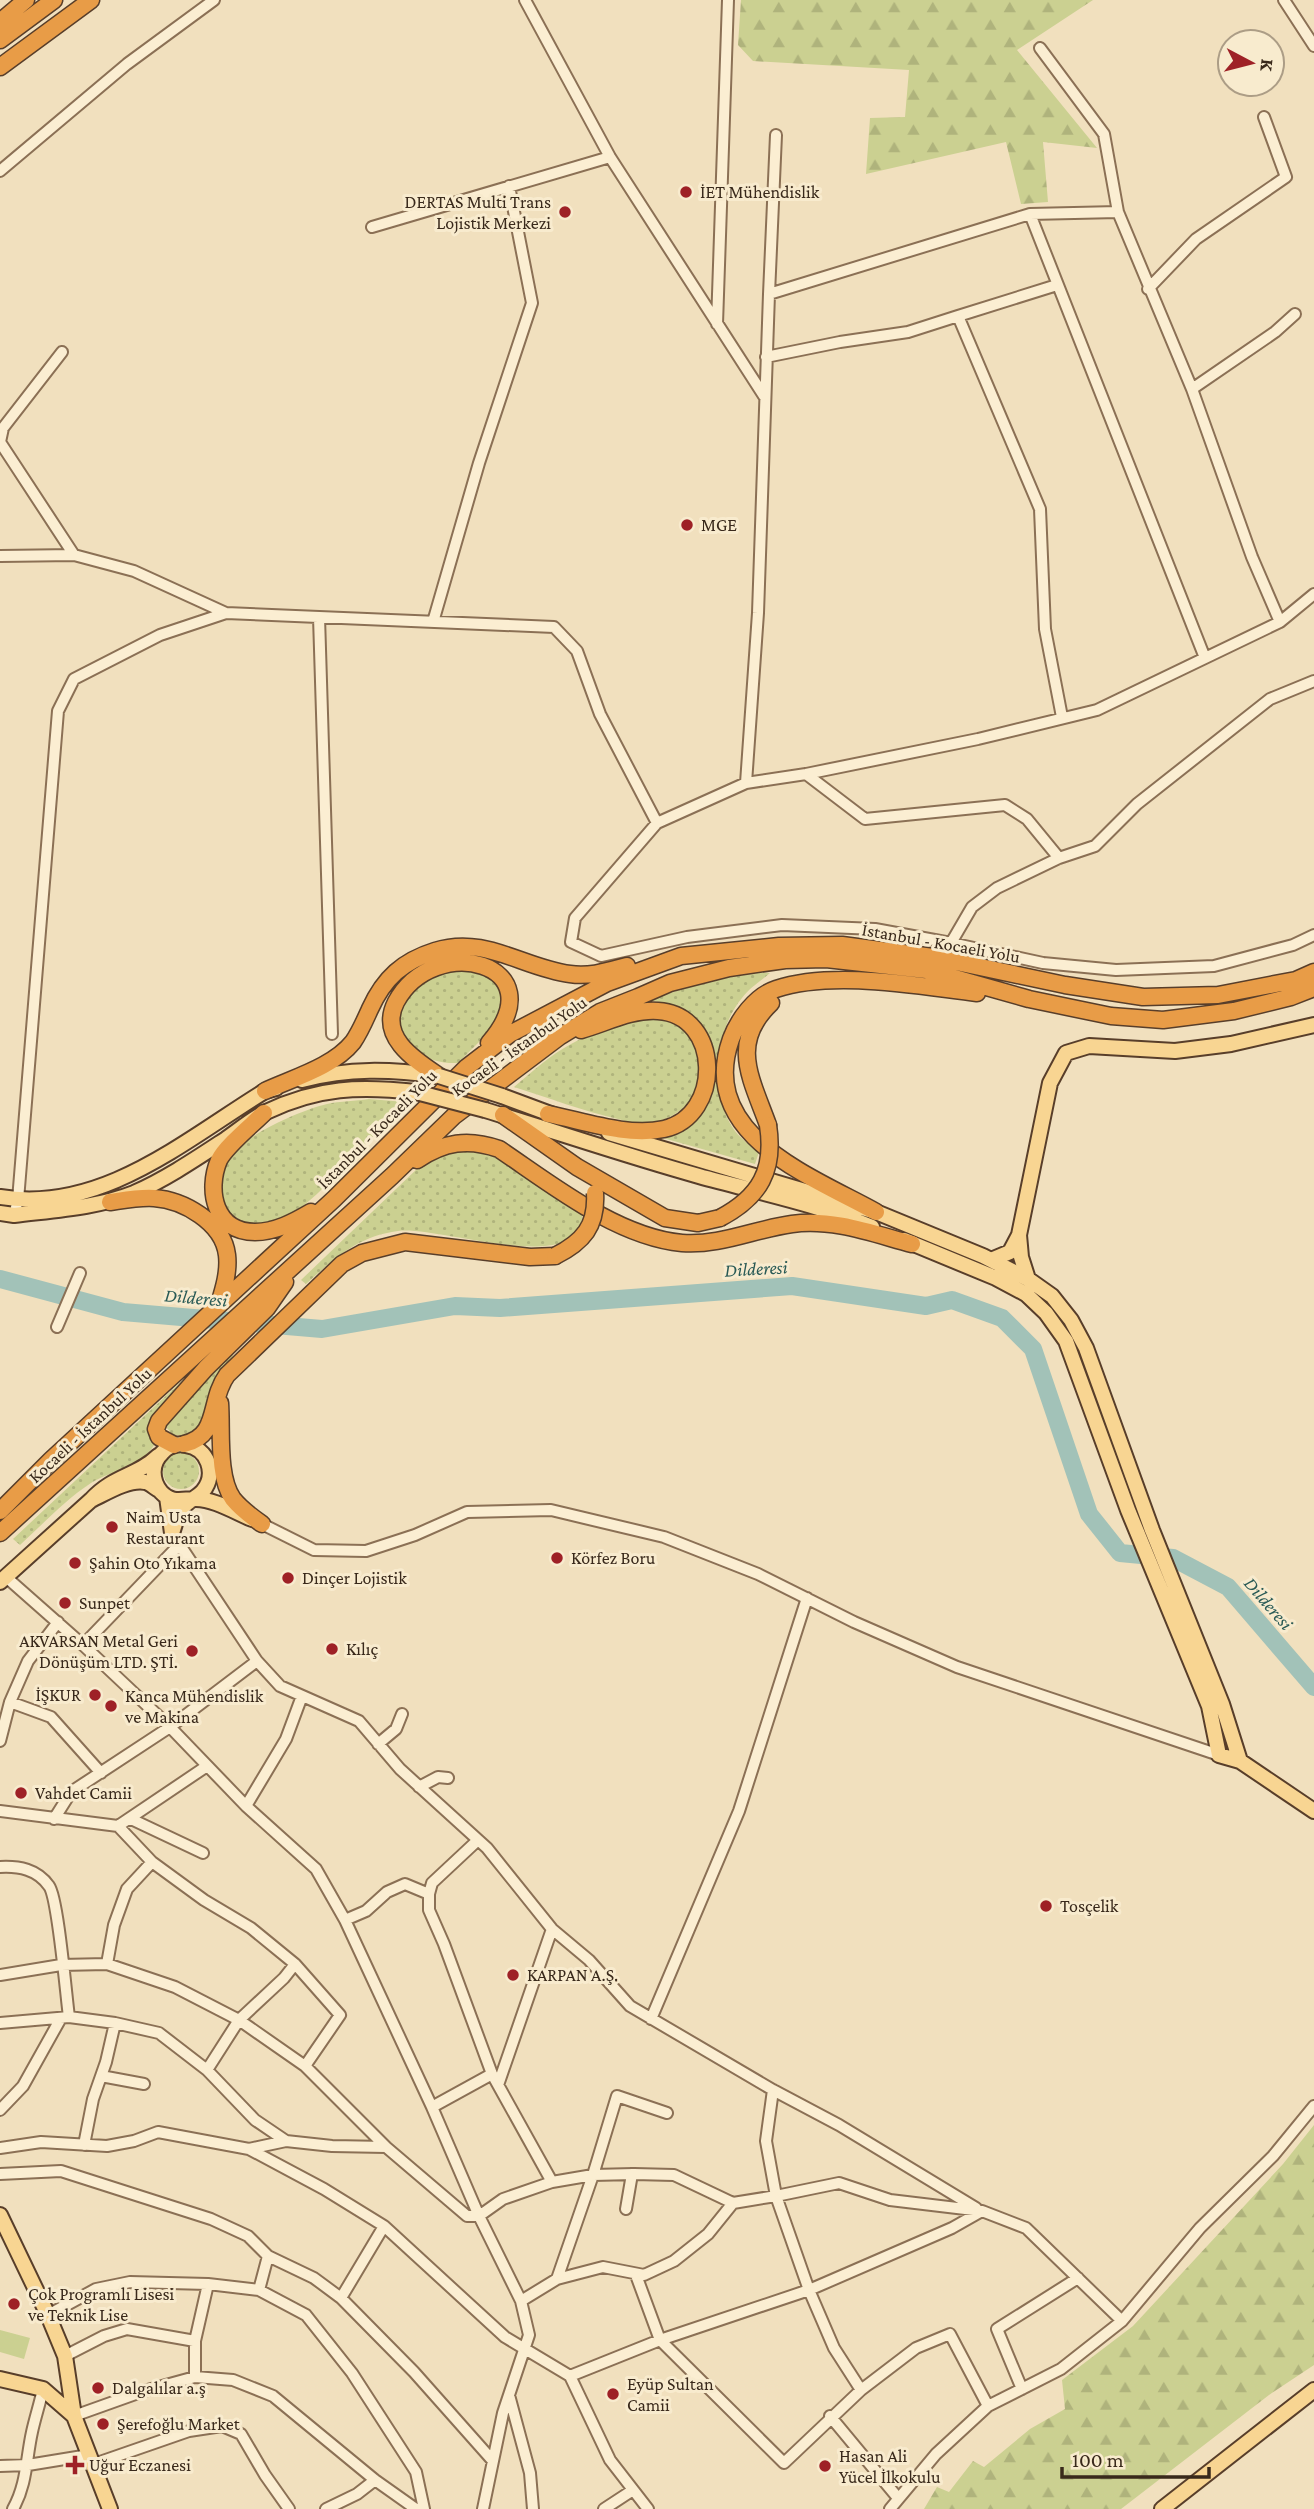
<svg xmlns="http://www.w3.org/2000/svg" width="1314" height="2509" font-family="'Crimson Pro',serif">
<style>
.grass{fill:url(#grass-dots)}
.forest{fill:url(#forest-firs)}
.garden{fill:#cbd091}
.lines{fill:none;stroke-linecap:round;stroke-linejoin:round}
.river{stroke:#a2c2b8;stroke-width:18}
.minor-casing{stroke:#8b7055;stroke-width:14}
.major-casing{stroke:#583e2a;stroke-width:18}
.highway-casing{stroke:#583e2a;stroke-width:19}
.minor{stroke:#fbeed2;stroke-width:10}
.major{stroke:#f8d592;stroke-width:14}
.highway{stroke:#e89c47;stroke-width:16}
.major-bridge-casing{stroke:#583e2a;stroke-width:18;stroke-linecap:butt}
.highway-bridge-casing{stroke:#583e2a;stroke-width:19;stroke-linecap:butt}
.major-bridge{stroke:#f8d592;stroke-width:14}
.highway-bridge{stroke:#e89c47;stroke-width:16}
.poi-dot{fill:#9e2126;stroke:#f8ebce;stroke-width:2.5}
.labels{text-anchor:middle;stroke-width:6;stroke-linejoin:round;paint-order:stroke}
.poi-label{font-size:18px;fill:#39291b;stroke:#f8ebce;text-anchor:start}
.street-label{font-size:18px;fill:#39291b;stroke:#f8ebce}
.water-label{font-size:19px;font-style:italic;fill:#295a55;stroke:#f8ebce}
</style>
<defs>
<pattern id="grass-dots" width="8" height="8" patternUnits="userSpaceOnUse" patternTransform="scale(1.75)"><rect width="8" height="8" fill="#cbd091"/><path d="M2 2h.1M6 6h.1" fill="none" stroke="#afb37c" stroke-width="1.8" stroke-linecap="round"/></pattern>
<pattern id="forest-firs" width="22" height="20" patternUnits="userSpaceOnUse" patternTransform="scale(1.75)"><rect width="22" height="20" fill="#cbd091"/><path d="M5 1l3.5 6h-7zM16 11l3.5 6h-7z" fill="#afb37c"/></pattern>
</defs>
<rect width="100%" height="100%" fill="#f1e0be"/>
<path class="grass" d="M 461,969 L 489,974 L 503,990 L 502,1012 L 492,1029 L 458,1063 C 427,1065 385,1042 400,1006 C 402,1002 404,995 407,992 C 419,978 444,971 461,969 Z
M 756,972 L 770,973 C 761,981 749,988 742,998 C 714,1032 708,1095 735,1131 C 741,1139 751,1146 759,1152 L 755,1164 L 656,1136 L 696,1114 C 699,1099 711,1055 710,1043 C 710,1039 707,1036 706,1033 C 694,1008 671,1003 646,1000 L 714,980 Z
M 659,1016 C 724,1035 713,1117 644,1124 C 636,1125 626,1121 618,1119 C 583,1111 549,1098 514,1087 C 532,1072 550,1055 571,1044 C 597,1029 630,1021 659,1016 Z
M 369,1099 L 405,1102 C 387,1123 366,1143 347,1164 C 327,1183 308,1207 282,1219 C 251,1234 211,1219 219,1180 C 220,1173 221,1165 225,1160 C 243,1136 298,1111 327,1104 C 340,1101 355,1101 369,1099 Z
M 462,1149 L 495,1154 L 583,1211 C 582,1216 582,1223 580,1227 C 561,1271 437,1226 398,1231 C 358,1236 335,1258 306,1284 L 301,1280 L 419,1167 L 433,1156 Z
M 231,1352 L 233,1356 L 213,1381 L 208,1396 L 207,1416 L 192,1436 L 173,1435 L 166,1427 L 167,1419 Z
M 201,1363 L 151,1420 L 155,1444 C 135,1473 117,1467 91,1483 C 65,1500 43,1524 20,1545 L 13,1539 Z
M163 1471a18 18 0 1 1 36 0a18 18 0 1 1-36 0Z"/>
<path class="forest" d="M 741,0 L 1093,0 L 1017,50 L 1097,148 L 1043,142 L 1048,202 L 1021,204 L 1006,142 L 866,174 L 870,118 L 905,117 L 909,70 L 753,61 L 738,45 Z
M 1314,2125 L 1314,2365 L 1269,2395 L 1121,2509 L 924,2509 L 937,2487 L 949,2492 L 973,2461 L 984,2467 L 1030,2429 L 1065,2409 L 1062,2380 L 1133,2326 L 1283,2164 Z"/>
<path class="garden" d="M 0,2330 L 30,2338 L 24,2359 L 0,2352 Z"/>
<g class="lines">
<path class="river" d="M 0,1279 L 123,1312 L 322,1329 L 455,1306 L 500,1308 L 792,1286 L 926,1306 L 952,1300 L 1002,1318 L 1033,1349 L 1089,1514 L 1120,1553 L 1173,1558 L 1228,1587 L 1314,1687"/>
<defs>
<path id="minor" d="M 525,0 L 610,157 L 764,396
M 1284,0 L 1314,46
M 1040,48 L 1104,134 L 1118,212
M 776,135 L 769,294 L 1030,214 L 1118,212 L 1192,389 L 1275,332 L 1295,314
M 0,171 L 127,64 L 214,0
M 1030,214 L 1205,658
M 372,227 L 610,157
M 1148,289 L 1196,239 L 1286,177 L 1264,117
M 958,316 L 1057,285
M 717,324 L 728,0
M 62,352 L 3,428 L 0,442 L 74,555 L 134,571 L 226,613
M 766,357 L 840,342 L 908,332 L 958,316 L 1040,509 L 1045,629 L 1062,717
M 1192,389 L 1252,557 L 1280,622
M 0,556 L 74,555
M 1314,594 L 1280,622 L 1097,710 L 978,739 L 806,774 L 746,783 L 657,823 L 575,918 L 571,942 L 601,956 L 687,937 L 782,925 L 875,929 L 951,943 L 1043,963 L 1116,970 L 1214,966 L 1293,945 L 1314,935
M 319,617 L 332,1034
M 433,622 L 479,463 L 532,303 L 509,186
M 806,774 L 865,819 L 1005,805 L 1027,819 L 1059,858
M 746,783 L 758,613 L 769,294
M 951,943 L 972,907 L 997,888 L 1059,858 L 1095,846 L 1137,804 L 1270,699 L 1314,681
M 14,1215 L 18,1200 L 58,711 L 74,679 L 160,635 L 226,613 L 554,627 L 577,651 L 600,714 L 657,823
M 57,1327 L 80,1273
M 262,1524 L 314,1550 L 366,1551 L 415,1535 L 467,1512 L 551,1510 L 664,1537 L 758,1574 L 854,1622 L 957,1667 L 1219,1755
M 172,1533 L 257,1661 L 280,1686 L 359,1721 L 400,1769 L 487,1848 L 552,1929 L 589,1960 L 630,2006 L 773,2090 L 839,2125 L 976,2208
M 6,1577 L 83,1645 L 170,1727 L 246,1806 L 316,1869 L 345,1920 L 432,2107 L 479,2216 L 521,2301 L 529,2335 L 503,2413 L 483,2509
M 83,1645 L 179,1545
M 10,1702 L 51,1717 L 101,1773
M 0,1741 L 10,1702 L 28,1661 L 58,1622
M 378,1744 L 396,1729 L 402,1714
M 419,1787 L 438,1777 L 448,1778
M 246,1806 L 286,1739 L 302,1696
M 0,1811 L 118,1826 L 152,1862 L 204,1900 L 251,1928 L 295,1964 L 340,2015 L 305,2066
M 54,1819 L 71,1792 L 170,1727 L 257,1661
M 131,1819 L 203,1853
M 118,1826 L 207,1766
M 478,1840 L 432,1883 L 429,1894 L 429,1910 L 444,1944 L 492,2074 L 552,2182
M 0,1867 C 19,1866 37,1869 49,1886 C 58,1898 66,1995 69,2017
M 345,1920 L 366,1911 L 387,1892 L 405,1884 L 429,1894
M 107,1964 L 114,1925 L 127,1889 L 152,1862
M 0,1975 L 61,1965 L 107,1964 L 175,1987 L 239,2020 L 305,2066 L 386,2147 L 467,2216 L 479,2216 L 503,2199 L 552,2182 L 593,2175 L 634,2174 L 674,2175 L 733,2203 L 776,2196 L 839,2183 L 890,2200 L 982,2211
M 651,2019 L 739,1811 L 807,1598
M 0,2023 L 69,2017 L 115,2023 L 159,2033 L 207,2070 L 255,2120 L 286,2141
M 207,2070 L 239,2020 L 284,1978 L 295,1964
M 101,2076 L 144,2084
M 498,2085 L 552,1929
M 773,2090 L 766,2141 L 776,2196 L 809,2290 L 834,2348 L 861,2390
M 432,2107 L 492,2074
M 0,2110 L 23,2086 L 61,2018
M 84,2145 L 93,2099 L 106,2062 L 115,2023
M 0,2148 L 41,2142 L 107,2146 L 134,2141 L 158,2132 L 249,2149 L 286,2141 L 332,2146 L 386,2147
M 249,2149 L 324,2189 L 384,2226 L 505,2337 L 570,2376 L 610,2460 L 648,2509
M 0,2174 L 61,2171 L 211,2219 L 248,2236 L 268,2256 L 314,2278 L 341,2298 L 414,2372 L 493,2461
M 626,2209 L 632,2174
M 636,2275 L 660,2340 L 784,2463 L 861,2390 L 916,2348 L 950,2334 L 988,2406
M 557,2279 L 593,2175 L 617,2096 L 667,2113
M 259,2290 L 268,2256
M 341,2298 L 384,2226
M 521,2301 L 557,2279 L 603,2267 L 644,2275 L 674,2261 L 708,2234 L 733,2203
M 48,2315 L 96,2289 L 130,2282 L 208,2284 L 259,2290 L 306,2315 L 352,2373 L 416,2472 L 424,2509
M 65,2356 L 104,2336 L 127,2329 L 195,2341
M 570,2376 L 660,2340 L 809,2290 L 952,2228 L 982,2211 L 1026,2228 L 1122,2321
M 195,2377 L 195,2341 L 208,2284
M 1022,2389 L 997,2329 L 1078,2278
M 509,2395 L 530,2473 L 533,2509
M 74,2416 L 144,2391 L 195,2377 L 233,2380 L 273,2396 L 375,2480 L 416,2509
M 830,2416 L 898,2498
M 94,2464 L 189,2431 L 222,2426 L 241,2434 L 265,2475 L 289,2509
M 0,2466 L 28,2465 L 89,2455
M 13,2509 C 27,2484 26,2459 32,2432 C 35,2418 40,2403 43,2389
M 326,2509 L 357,2494 L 375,2480
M 604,2509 L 633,2490
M 890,2509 L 936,2454 L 988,2406 L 1061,2369 L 1122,2321 L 1200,2228 L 1273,2156 L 1314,2106"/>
<path id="major" d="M 302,1080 C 349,1068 390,1069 438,1076
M 502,1096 L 556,1116
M 485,1110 C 557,1132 627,1156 699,1176 C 757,1192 817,1204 872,1227
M 609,1133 L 876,1212 L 983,1256 L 1028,1279 L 1052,1296 L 1071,1320 L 1086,1348 L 1152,1530 L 1222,1704 L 1240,1761
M 0,1197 C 101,1214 185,1140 265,1091 L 276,1088
M 0,1213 L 14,1215 C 54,1210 96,1208 134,1193 C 166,1179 197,1158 226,1139 C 239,1130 252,1119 266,1112 C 318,1087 360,1086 416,1092
M 1019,1235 L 1050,1083 L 1066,1053 L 1089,1046 L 1175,1051 L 1231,1044 L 1314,1025
M 904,1240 L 996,1278 L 1026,1294 L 1046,1313 L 1066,1341 L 1128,1510 L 1209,1706 L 1219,1755 L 1240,1761 L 1314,1811
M 991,1260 L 1010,1252 L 1019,1235 L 1021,1257 L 1028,1279
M 158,1456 C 136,1477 114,1475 91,1500 C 106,1493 128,1479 145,1482 C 150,1483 155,1488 159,1490
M 167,1497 L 172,1533 C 175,1525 177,1514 182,1508 C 188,1501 198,1497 203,1491 C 217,1474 208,1448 186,1445 C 177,1443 168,1446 162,1453 C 151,1463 151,1480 161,1492 C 172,1504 182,1499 196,1499 C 214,1499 235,1512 252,1519
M 0,1582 L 91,1500
M 0,2215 L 48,2315 L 65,2356 L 74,2416
M 0,2379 L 43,2389 L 74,2416 L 110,2509
M 1162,2509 L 1314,2390"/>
<path id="highway" d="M 0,22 L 26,0
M 0,40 L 54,0
M 0,67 L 91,0
M 439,1076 C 415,1060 378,1037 396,1002 C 434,931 558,963 489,1043
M 265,1091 C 293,1078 333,1067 353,1042 C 360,1032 365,1020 370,1009 C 384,978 403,961 435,951 C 485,935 523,968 570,974 C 590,977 608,971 627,966
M 264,1113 C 252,1125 226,1146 219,1160 C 206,1191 215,1232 255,1232 C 275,1232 294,1222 311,1212
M 548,1114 C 584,1121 627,1137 664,1129 C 723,1116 722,1015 658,1011 C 632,1009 606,1023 581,1030
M 503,1115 L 577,1167 L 665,1218 L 698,1223 L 720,1218
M 768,1125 C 751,1078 729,1043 771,1003
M 417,1160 C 444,1142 468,1138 499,1149 C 551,1184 617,1237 682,1243 C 720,1246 755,1229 792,1224 C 832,1218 874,1234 912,1244
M 110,1202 C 124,1200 139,1197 154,1198 C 183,1200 223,1222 227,1255 C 229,1271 224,1288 219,1304
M 876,1212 C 811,1176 697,1135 731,1039 C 738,1020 755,996 776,989 C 834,970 917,986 977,993
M 220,1403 C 222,1430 217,1477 233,1499 C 241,1509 252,1517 262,1524
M 184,1444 C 220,1436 208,1401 227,1375 L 342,1264 L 362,1253 L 405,1242 L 530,1257 L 555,1256
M 174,1445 L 159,1437 L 156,1429 L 159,1421 L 206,1368 L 267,1308 L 285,1282
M 0,1511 L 51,1460 L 334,1199 L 467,1067 L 510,1034 L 607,983 L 681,956 L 779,946 L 842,945 L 933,957 L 1065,985 L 1143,997 L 1218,995 L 1296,980 L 1314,972
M 0,1533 L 392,1176 L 454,1116 L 559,1037 L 600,1012 L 638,997 L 670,983 L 729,968 L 785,960 L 826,959 L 926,970 L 1029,999 L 1111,1016 L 1163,1020 L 1234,1011 L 1291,997 L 1314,988"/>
</defs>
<use href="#minor" class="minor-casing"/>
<use href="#major" class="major-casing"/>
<use href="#highway" class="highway-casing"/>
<use href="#minor" class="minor"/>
<use href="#major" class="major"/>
<use href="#highway" class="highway"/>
<defs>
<path id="major-bridge" d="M 439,1076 L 502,1096
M 416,1092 L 485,1110"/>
<path id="highway-bridge" d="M 720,1218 C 760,1197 775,1170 768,1125
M 555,1256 C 583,1242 597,1226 595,1193"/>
</defs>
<use href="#major-bridge" class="major-bridge-casing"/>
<use href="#highway-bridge" class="highway-bridge-casing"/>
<use href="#major-bridge" class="major-bridge"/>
<use href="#highway-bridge" class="highway-bridge"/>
</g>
<g class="poi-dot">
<circle cx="686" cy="192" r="7"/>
<circle cx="565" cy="212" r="7"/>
<circle cx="687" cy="525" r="7"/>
<circle cx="112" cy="1527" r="7"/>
<circle cx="557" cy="1558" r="7"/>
<circle cx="75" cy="1563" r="7"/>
<circle cx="288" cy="1578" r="7"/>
<circle cx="65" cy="1603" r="7"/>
<circle cx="332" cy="1649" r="7"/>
<circle cx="192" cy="1651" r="7"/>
<circle cx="95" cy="1695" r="7"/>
<circle cx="111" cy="1706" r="7"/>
<circle cx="21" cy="1793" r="7"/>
<circle cx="1046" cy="1906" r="7"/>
<circle cx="513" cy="1975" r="7"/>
<circle cx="14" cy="2304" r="7"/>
<circle cx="98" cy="2388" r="7"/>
<circle cx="613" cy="2394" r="7"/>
<circle cx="103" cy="2424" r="7"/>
<path d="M71.5 2454.5h7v7h7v7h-7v7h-7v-7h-7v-7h7z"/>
<circle cx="825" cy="2466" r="7"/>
</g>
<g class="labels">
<g class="poi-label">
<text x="700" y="198">İET Mühendislik</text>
<text x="551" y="208" text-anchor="end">DERTAS Multi Trans<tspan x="551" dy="21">Lojistik Merkezi</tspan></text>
<text x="701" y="531">MGE</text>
<text x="126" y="1523">Naim Usta<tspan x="126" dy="21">Restaurant</tspan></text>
<text x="571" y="1564">Körfez Boru</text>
<text x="89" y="1569">Şahin Oto Yıkama</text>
<text x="302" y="1584">Dinçer Lojistik</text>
<text x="79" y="1609">Sunpet</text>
<text x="178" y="1647" text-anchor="end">AKVARSAN Metal Geri<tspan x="178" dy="21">Dönüşüm LTD. ŞTİ.</tspan></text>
<text x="346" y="1655">Kılıç</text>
<text x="81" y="1701" text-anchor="end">İŞKUR</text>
<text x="125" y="1702">Kanca Mühendislik<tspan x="125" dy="21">ve Makina</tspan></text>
<text x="35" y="1799">Vahdet Camii</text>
<text x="1060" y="1912">Tosçelik</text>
<text x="527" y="1981">KARPAN A.Ş.</text>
<text x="28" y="2300">Çok Programlı Lisesi<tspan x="28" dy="21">ve Teknik Lise</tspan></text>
<text x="627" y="2390">Eyüp Sultan<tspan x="627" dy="21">Camii</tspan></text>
<text x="112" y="2394">Dalgalılar a.ş</text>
<text x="117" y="2430">Şerefoğlu Market</text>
<text x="839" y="2462">Hasan Ali<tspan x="839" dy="21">Yücel İlkokulu</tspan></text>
<text x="89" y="2471">Uğur Eczanesi</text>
</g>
<g class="street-label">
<text transform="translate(941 943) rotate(10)" y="6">İstanbul - Kocaeli Yolu</text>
<text transform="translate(519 1046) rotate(-35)" y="6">Kocaeli - İstanbul Yolu</text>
<text transform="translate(377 1129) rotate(-45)" y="6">İstanbul - Kocaeli Yolu</text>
<text transform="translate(90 1425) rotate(-43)" y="6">Kocaeli - İstanbul Yolu</text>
</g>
<g class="water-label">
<text transform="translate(756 1268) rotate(-3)" y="7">Dilderesi</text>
<text transform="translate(196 1297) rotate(5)" y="7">Dilderesi</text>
<text transform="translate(1269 1603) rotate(49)" y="7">Dilderesi</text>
</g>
</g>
<g transform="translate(1251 63) rotate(97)"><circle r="33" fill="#f8ebce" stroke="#ac9d86" stroke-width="2"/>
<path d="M0-5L12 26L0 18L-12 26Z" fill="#9e2126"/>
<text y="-10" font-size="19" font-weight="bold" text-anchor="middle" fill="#39291b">K</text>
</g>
<path d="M1062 2467v10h147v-10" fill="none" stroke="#39291b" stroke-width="3.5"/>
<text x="1072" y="2467" font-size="21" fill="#39291b" stroke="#f8ebce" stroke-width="5" paint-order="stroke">100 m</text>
</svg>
